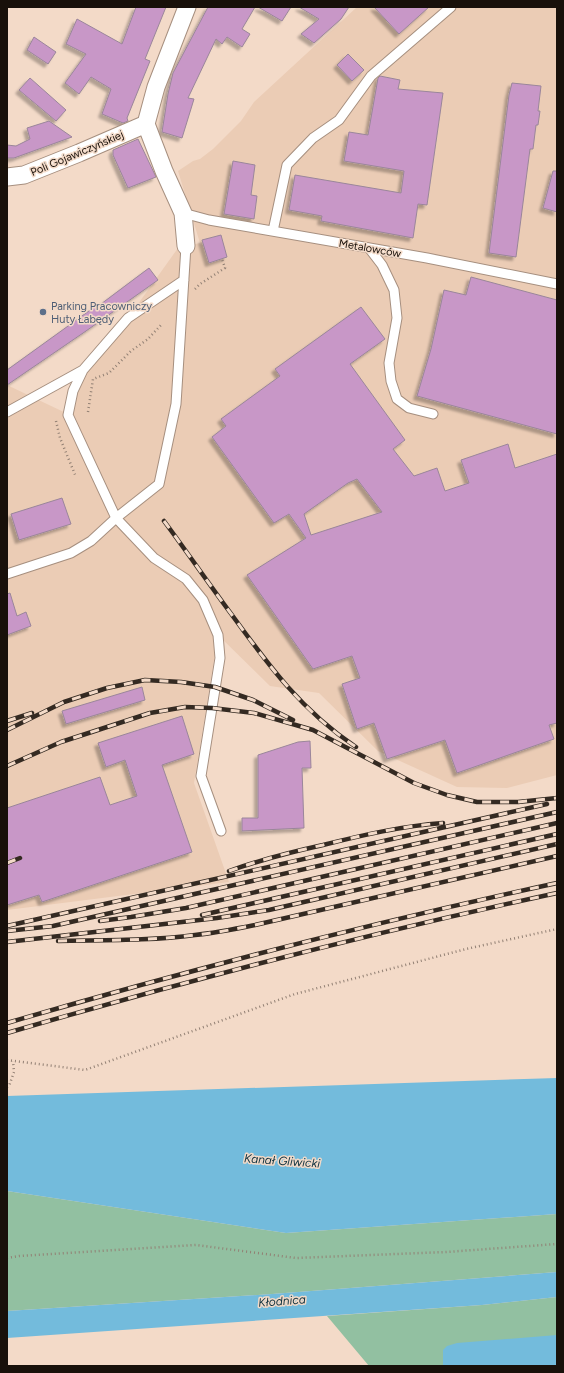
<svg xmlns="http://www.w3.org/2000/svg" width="564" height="1373" font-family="Figtree,sans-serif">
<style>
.built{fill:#ebccb5}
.green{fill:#92c0a1}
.water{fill:#73bbdc}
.building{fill:#c897c7;stroke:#9a869a;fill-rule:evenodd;filter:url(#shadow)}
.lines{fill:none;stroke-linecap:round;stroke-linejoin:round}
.lane-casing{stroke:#a68f7f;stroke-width:11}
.street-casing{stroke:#a68f7f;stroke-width:19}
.path{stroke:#928074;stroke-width:2.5;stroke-dasharray:1 3;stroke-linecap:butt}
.lane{stroke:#fff;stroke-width:9}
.street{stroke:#fff;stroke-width:17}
.rail-casing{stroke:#342a22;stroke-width:4.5}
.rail{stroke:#f3dac8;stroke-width:3;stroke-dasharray:9;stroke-linecap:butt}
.service-dot{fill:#5c6f8a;stroke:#f3dac8;stroke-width:1.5}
.labels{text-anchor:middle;stroke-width:3;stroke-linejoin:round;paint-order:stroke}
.street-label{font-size:11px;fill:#18100a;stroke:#f3dac8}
.service-label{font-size:11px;fill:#4e5e75;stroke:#f3dac8;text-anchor:start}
.water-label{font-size:12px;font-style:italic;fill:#0f3240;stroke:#f3dac8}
</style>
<defs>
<filter id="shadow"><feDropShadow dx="-3.5" dy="3.5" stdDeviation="1" flood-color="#0004"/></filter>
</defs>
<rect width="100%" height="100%" fill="#f3dac8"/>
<path class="built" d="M 357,7 L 557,7 L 557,775 L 507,788 L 457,787 L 378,751 L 319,693 L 270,686 L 218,635 L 194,783 L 229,882 L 7,910 L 7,385 L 68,414 L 83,370 L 128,318 L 178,248 L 200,243 L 178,171 L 193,161 L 200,159 L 213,149 L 241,121 L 254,102 Z"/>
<path class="green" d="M 7,1191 L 286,1233 L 557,1214 L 557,1272 L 272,1294 L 7,1311 Z
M 557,1297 L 557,1366 L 369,1366 L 327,1316 L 482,1305 Z"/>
<path class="water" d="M 557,1078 L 557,1214 L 286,1233 L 7,1191 L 7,1096 Z
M 557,1272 L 557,1297 L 482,1305 L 7,1338 L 7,1311 L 272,1294 Z
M 557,1335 L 557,1366 L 443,1366 L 443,1350 L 447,1346 L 457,1343 Z"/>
<path class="building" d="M 136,7 L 166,7 L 145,59 L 150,61 L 127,118 L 128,121 L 123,123 L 102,114 L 111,89 L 91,77 L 79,94 L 65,83 L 86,54 L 66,44 L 77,19 L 122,44 Z
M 208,7 L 255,7 L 242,29 L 250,34 L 242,47 L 227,37 L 222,44 L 216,39 L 188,98 L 194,99 L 182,138 L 162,132 L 168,94 L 173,73 Z
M 258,7 L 291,7 L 282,21 Z
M 299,7 L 349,7 L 341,19 L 314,43 L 301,34 L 319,19 Z
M 374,7 L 429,7 L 399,34 Z
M 34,37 L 56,52 L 48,64 L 27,50 Z
M 348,54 L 364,70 L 352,81 L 337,65 Z
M 380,76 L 400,80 L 398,89 L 443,93 L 427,205 L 418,204 L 413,238 L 321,221 L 322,216 L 289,210 L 295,175 L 401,193 L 404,171 L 344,161 L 349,132 L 368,135 L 378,78 Z
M 30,78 L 66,110 L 56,121 L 19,90 Z
M 512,83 L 541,86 L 538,111 L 540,111 L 538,125 L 536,125 L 533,149 L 530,149 L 516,257 L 489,253 L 509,95 Z
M 49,121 L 72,137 L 14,158 L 7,158 L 7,145 L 16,146 L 30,139 L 27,128 Z
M 138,139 L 156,177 L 128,188 L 113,155 L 113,150 Z
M 233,161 L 255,165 L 251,195 L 257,196 L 254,219 L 224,214 Z
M 553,171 L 557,171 L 557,212 L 543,208 Z
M 221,235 L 227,257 L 209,263 L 202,240 Z
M 149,268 L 158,280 L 86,331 L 7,385 L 7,370 L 100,303 L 101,304 Z
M 471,277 L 557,300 L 557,434 L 417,396 L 431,349 L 444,290 L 466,295 Z
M 361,307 L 385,339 L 350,364 L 405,440 L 393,449 L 414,476 L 437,468 L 445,491 L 469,483 L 461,460 L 508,444 L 515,468 L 557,454 L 557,723 L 549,725 L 554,739 L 457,773 L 445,740 L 387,759 L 374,723 L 357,729 L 342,684 L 360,678 L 352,656 L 313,669 L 247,575 L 306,538 L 289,514 L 274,523 L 212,437 L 226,426 L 221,419 L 280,376 L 275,369 ZM 357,479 L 382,512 L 311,535 L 304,514 L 348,483 Z
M 62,498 L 71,524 L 19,540 L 11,514 Z
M 10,593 L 17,616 L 26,612 L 31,626 L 7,635 L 7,594 Z
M 142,687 L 145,700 L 66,724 L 62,711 Z
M 182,716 L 194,754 L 162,765 L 192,852 L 42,902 L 39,895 L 7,905 L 7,808 L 100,777 L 110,805 L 137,796 L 125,760 L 106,767 L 98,743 Z
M 310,741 L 311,768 L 302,768 L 304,828 L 242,831 L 242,818 L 258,818 L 258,755 L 298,742 Z"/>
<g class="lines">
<defs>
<path id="lane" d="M 183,213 L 209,220 L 427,258 L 557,284
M 273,231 L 287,165 L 313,138 L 339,120 L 371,76 L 451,7
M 369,248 L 382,265 L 394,290 L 397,318 L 389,363 L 391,381 L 397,399 L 409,408 L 433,414
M 184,280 L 128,318 L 83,370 L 73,391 L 68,415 L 116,518 L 154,558 L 186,579 L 203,600 L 218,635 L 220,658 L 201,776 L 221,831
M 7,412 L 83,370
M 7,574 L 71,553 L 91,541 L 116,518 L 159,484 L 176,404 L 186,246"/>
<path id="street" d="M 7,177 L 24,175 L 79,153 L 146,124
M 186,246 L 183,213 L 164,171 L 146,124 L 156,87 L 187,7"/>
</defs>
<use href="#lane" class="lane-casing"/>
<use href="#street" class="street-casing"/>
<path class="path" d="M 195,289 L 200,284 L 225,268 L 222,259
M 88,412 L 93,379 L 109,373 L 131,351 L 148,339 L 161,325
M 56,421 L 60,438 L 76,477
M 7,1060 L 85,1070 L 295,994 L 466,949 L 557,929
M 7,1087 L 9,1086 L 14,1072 L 13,1061
M 7,1258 L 19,1256 L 196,1245 L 296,1258 L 446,1252 L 557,1244"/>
<use href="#lane" class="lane"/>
<use href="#street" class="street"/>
<defs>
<path id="rail" d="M 164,521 C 187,552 209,584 232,615 C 269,666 302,711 356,747
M 7,721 L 32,713
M 7,730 L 64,702 L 107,688 L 145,680 L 181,682 L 215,687 L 253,700 L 293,720
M 7,766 L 61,742 L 150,713 L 185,707 L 212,708 L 254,713 L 313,730 L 414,783 L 447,795 L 477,802 L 518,802 L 557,798
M 7,863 L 20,858
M 229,871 C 260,860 291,852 323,845 C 363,835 402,826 443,823
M 202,915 L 557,834
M 100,921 L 131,917 L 186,908 L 557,823
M 7,926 L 547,804
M 7,931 L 53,926 L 557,812
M 58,941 C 104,940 149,941 195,935 C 215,933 235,929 255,925 L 557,856
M 7,942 L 217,918 L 269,910 L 557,844
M 7,1023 C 188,970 372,923 557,883
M 7,1033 C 188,980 372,933 557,893"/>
</defs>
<use href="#rail" class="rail-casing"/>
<use href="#rail" class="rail"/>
</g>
<circle class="service-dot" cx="43" cy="312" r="4"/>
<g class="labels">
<g class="street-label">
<text transform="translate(77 153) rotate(-23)" y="4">Poli Gojawiczyńskiej</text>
<text transform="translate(370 248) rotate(10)" y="4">Metalowców</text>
</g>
<g class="service-label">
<text x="51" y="310">Parking Pracowniczy<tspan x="51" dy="13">Huty Łabędy</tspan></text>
</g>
<g class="water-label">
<text transform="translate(282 1161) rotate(4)" y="4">Kanał Gliwicki</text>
<text transform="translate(282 1301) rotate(-4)" y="4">Kłodnica</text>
</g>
</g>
<rect width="564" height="1373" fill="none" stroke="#18100a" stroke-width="16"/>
</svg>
